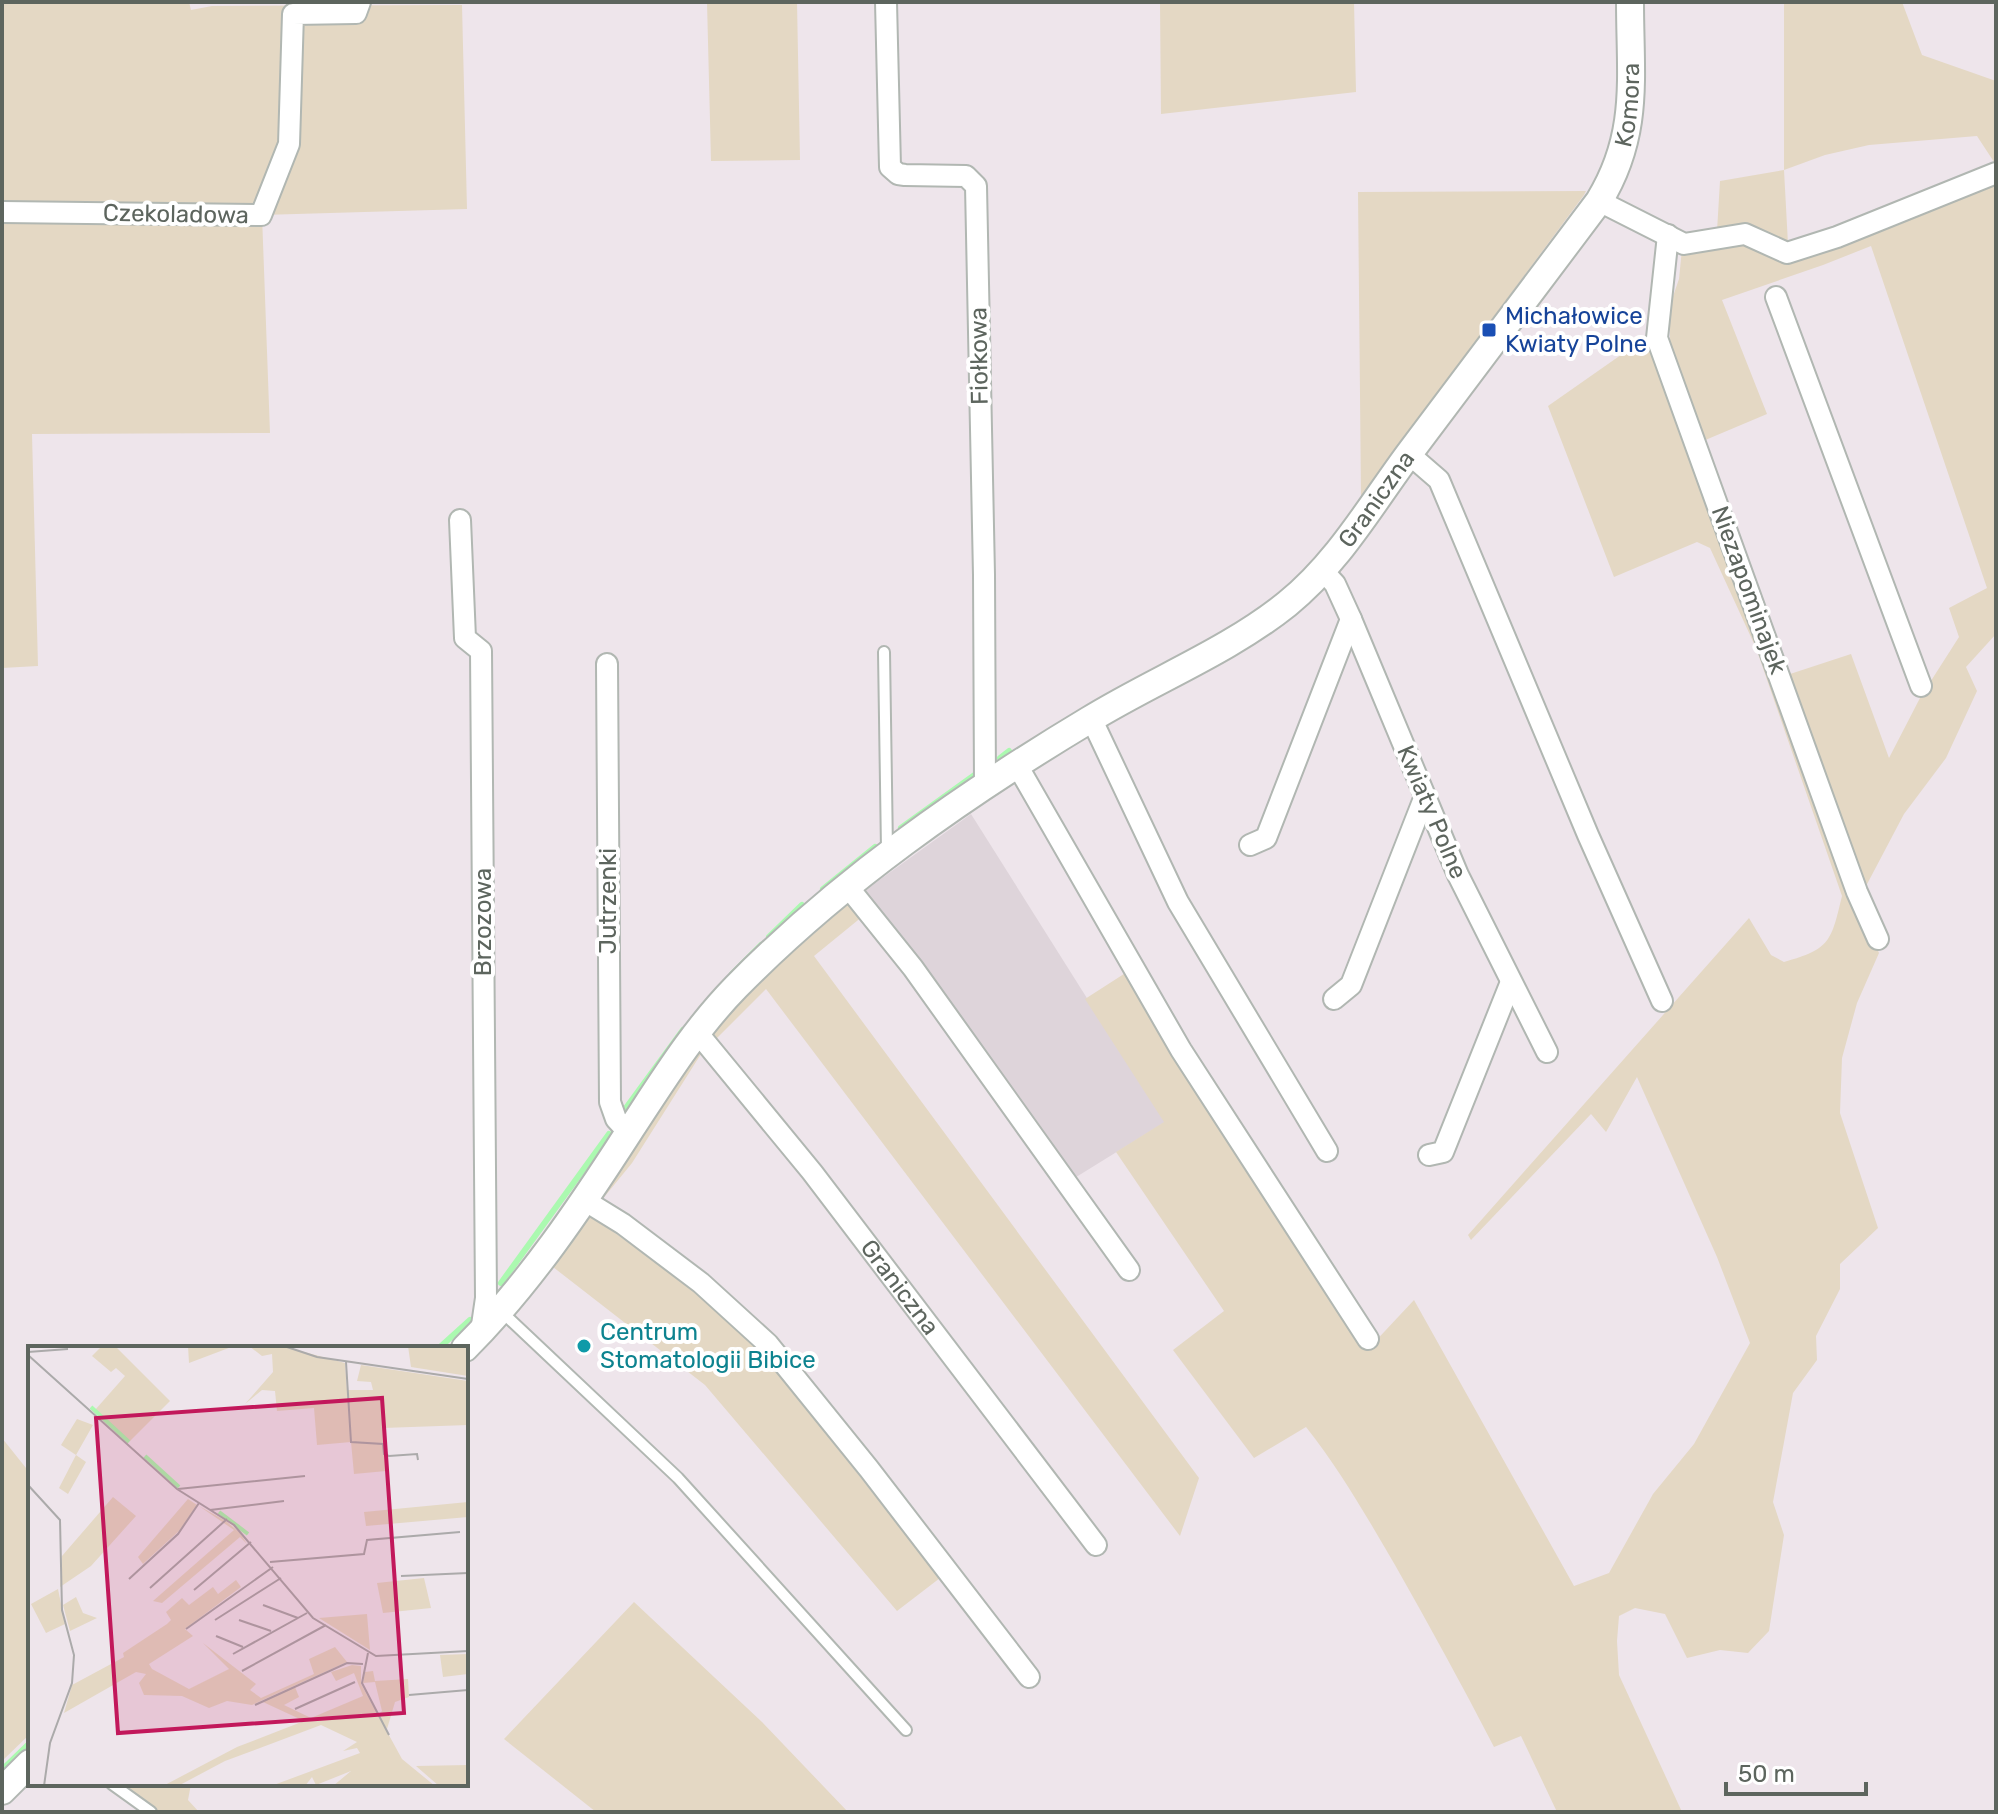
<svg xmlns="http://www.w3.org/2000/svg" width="1998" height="1814" font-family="Rubik,sans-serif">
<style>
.education{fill:#ded4da}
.green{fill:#e4d8c4}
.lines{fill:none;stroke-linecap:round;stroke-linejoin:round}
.stream{stroke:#abf9b0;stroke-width:6}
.service-casing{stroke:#b1b7b2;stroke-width:14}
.minor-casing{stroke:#b1b7b2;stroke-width:24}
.tertiary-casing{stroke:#b1b7b2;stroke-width:30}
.service{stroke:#fff;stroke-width:10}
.minor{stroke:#fff;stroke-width:20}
.tertiary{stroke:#fff;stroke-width:26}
.transit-dot{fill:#1a4fb4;stroke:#fff;stroke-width:3}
.culture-dot{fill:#0f9aa8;stroke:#fff;stroke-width:3}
.labels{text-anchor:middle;stroke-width:8;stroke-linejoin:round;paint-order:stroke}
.street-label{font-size:24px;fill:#5d655e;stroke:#fff}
.transit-label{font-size:24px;fill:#164399;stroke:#fff;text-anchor:start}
.culture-label{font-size:24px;fill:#0d838f;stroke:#fff;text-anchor:start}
.inset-river{fill:none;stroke:#abf9b0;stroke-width:4}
.inset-road{fill:none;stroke:#abaaaa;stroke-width:2}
.view{fill:#c2185b;fill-opacity:0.15;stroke:#c2185b;stroke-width:4}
.inset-edge{fill:none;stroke:#5d655e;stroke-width:4}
</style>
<rect width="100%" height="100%" fill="#eee5eb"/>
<path class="education" d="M 971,814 L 1165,1122 L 1073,1179 L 860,894 Z"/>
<path class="green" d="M 2,2 L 189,2 L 191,10 L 212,6 L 462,5 L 467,209 L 262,215 L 270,433 L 32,434 L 38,666 L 2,668 Z
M 707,2 L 797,2 L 800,160 L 711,161 Z
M 1160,2 L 1354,2 L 1356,92 L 1161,114 Z
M 1784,2 L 1902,2 L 1922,55 L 1996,81 L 1996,165 L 1977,136 L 1869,145 L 1825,155 L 1784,170 L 1788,244 L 1717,231 L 1720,181 L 1784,170 Z
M 1996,182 L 1996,634 L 1966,667 L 1977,691 L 1946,758 L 1904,814 L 1865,888 L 1787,675 L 1851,654 L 1889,758 L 1920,698 L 1959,637 L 1949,608 L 1987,588 L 1871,246 L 1823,265 L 1722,300 L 1767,414 L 1703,441 L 1670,352 L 1670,305 L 1679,279 L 1682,249 L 1747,244 L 1792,261 Z
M 1586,191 L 1584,195 L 1361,496 L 1358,192 Z
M 1648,336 L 1851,891 L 1879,953 L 1857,1003 L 1842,1058 L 1840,1113 L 1878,1228 L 1840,1264 L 1840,1289 L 1816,1336 L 1817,1360 L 1793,1393 L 1773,1502 L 1784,1535 L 1769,1631 L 1748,1653 L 1720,1650 L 1687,1658 L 1665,1614 L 1635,1608 L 1619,1616 L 1617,1641 L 1619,1675 L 1682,1812 L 1557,1812 L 1521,1736 L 1494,1747 C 1462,1685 1429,1625 1395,1565 C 1367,1517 1340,1470 1306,1427 L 1254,1458 L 1173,1350 L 1224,1311 L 1116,1152 L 1164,1122 L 1085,999 L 1127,972 L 1370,1347 L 1414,1300 L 1574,1586 L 1609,1573 L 1653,1494 L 1694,1444 L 1750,1343 L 1717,1257 L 1637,1077 L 1606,1132 L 1591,1114 L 1471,1240 L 1468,1235 L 1749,918 L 1771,955 L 1784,962 C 1831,949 1831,941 1842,896 L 1756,648 L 1710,548 L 1697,542 L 1614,577 L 1548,406 Z
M 860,894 L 863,916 L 814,956 L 1199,1478 L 1180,1536 L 766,989 L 701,1054 L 632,1163 L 601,1201 L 601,1197 L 707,1036 L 787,957 Z
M 590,1215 L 686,1284 L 750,1337 L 940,1578 L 897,1611 L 705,1385 L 553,1267 Z
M 2,1438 L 30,1473 L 30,1734 L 2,1761 Z
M 634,1602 L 762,1722 L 848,1812 L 596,1812 L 504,1739 Z
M 121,1784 L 191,1784 L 188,1800 L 199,1812 L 160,1812 Z"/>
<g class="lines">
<path class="stream" d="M 1000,758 L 1009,751
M 901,828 L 976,774
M 823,889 L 875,847
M 769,937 L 802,905
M 732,974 L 761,945
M 626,1108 L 683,1030
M 501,1283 L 609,1134
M 439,1348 L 470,1320
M 2,1770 L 30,1743"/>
<defs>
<path id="service" d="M 884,652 L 887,850
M 502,1312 L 678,1478 L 906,1730
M 112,1784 L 151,1812"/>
<g id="minor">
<path d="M 886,2 L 890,167 L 898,174 L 905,175 L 966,176 L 976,186 L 984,575 L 985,785"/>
<path d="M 1599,201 L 1684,244 L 1745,234 L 1787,253 L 1837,237 L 1996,173"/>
<path d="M 2,212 L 261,215 L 289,144 L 293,14 L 356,13 L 360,2"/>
<path d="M 1668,235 L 1657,338 L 1857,892 L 1878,939"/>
<path d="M 1776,297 L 1921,686"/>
<path d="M 1409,454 L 1439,480 L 1588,835 L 1662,1001"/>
<path d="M 460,520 L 465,638 L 481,651 L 486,1298 L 481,1332"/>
<path d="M 1322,570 L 1335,584 L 1351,619 L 1458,875 L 1547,1052"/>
<path d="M 607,664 L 610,1102 L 616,1119 L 629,1133"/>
<path d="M 1091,718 L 1178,902 L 1327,1151"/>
<path d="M 1017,765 L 1181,1050 L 1368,1339"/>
<path d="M 1250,845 L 1266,838 L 1351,619"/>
<path d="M 848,887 L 913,968 L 1129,1270"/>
<path d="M 1334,999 L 1351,985 L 1425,796"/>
<path id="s1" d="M 697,1032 L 812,1172 L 1096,1545"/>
<path d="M 1429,1155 L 1443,1152 L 1511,982"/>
<path d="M 584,1200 L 623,1224 L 701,1283 L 768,1344 L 869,1469 L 1029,1677"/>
</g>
<g id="tertiary">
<path id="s2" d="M 465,1348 C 529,1284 580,1208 629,1132 C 662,1082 693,1031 736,987 C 839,882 964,795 1089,720 C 1154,680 1227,652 1287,604 C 1339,562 1372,503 1411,451 C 1474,368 1536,284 1599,201 C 1640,134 1630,77 1630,2"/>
<path d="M 2,1791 L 30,1763"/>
</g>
</defs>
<use href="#service" class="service-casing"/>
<use href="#minor" class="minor-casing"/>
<use href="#tertiary" class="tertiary-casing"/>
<use href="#service" class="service"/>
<use href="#minor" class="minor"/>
<use href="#tertiary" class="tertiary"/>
</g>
<rect class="transit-dot" x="1481" y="322" width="16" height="16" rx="4"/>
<circle class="culture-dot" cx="584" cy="1346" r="8"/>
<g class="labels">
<g class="street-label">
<text dy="8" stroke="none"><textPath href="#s2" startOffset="1738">Komora</textPath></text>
<text transform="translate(176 214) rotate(1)" y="8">Czekoladowa</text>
<text transform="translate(979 356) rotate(-91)" y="8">Fiołkowa</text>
<text dy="8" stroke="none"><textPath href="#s2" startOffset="1264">Graniczna</textPath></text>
<text transform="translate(1749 590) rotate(70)" y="8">Niezapominajek</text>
<text transform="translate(1432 812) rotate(67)" y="8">Kwiaty Polne</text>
<text transform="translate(608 901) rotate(-90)" y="8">Jutrzenki</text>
<text transform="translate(483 922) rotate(-90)" y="8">Brzozowa</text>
<text dy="8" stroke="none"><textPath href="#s1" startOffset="326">Graniczna</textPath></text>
</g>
<g class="transit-label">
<text x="1505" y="324">Michałowice<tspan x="1505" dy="28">Kwiaty Polne</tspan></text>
</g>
<g class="culture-label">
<text x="600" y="1340">Centrum<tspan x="600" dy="28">Stomatologii Bibice</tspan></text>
</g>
</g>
<g transform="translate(28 1346)">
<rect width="440" height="440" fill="#eee5eb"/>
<path d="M 87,0 L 142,55 L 102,95 L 67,64 L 97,30 L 88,22 L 83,26 L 64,10 L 72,2 ZM 160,0 L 206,0 L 161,17 ZM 221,0 L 254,0 L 317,17 L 319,44 L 345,44 L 343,36 L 329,35 L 333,19 L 440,35 L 440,79 L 355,82 L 358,125 L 326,128 L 323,96 L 289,99 L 286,62 L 249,65 L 247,45 L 234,44 L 217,58 L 245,26 L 244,8 L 234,10 ZM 380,0 L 439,0 L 440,30 L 383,21 ZM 49,73 L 65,79 L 48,109 L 58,116 L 40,148 L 31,142 L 48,109 L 33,99 ZM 85,151 L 108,170 L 63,220 L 32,241 L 34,210 ZM 160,153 L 169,159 L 151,185 L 115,218 L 110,211 ZM 440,156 L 440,171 L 338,180 L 336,166 ZM 171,160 L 198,175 L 212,187 L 219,198 L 212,191 L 134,257 L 125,255 L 206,184 ZM 396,232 L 403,262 L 355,267 L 349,237 ZM 208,234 L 213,241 L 157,283 L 165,290 L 121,318 L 124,323 L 161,343 L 201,323 L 175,297 L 228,338 L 222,344 L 233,352 L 286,328 L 281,313 L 307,301 L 319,316 L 224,359 L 199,355 L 181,362 L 154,350 L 116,349 L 111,337 L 118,328 L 108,326 L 36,367 L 44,339 L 96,311 L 95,307 L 139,278 L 143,274 L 138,266 L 154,252 L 161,259 L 185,241 L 190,248 ZM 30,243 L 37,278 L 18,287 L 3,258 ZM 48,251 L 55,267 L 69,272 L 42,285 L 35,259 ZM 339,268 L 342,304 L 291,272 ZM 440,308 L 440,328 L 415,331 L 412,309 ZM 324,319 L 333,320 L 333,338 L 374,413 L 407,440 L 305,440 L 323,425 L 288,439 L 284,431 L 277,440 L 243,440 L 332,407 L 329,402 L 315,405 L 329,396 L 293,379 L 197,415 L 150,440 L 135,440 L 209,401 L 276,375 L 235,356 L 267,341 L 271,351 L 256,359 L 283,372 L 335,350 L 326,327 L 308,335 L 303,326 ZM 345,325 L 347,335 L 380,333 L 381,351 L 367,356 L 359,383 L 350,369 L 354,365 L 347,336 L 335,337 L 337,326 ZM 440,419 L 440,440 L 411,440 L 388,420 Z" fill="#e4d8c4"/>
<path class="inset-river" d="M 63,61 L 101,96M 117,110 L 151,141M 191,166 L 220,188"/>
<path class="inset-road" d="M 256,0 L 289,11 L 440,33M 0,6 L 40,3M 0,9 L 149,143 L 206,179 L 285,272 L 348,310 L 440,305M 318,16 L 323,96 L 355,98 L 356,108 L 361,110 L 389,108 L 390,114M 0,139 L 32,174 L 34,264 L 46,309 L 44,337 L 22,397 L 16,440M 150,143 L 277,130M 182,164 L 256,155M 242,216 L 336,208 L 339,194 L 432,186M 373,230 L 440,227M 101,233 L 150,188 L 171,157M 122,242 L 199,173M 166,244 L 223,196M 235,259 L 270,272M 187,274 L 253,232M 211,274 L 243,285M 158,283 L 245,221M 188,290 L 215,301M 340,307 L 334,337 L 361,389M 205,308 L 279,267M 214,325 L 298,279M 381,349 L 440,344M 227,359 L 319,317 L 335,318M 267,363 L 327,336"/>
<path class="view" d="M 354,52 L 376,367 L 90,387 L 68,72 Z"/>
<rect width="440" height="440" class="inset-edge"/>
</g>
<rect width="1998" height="1814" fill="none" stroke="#5d655e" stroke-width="8"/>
<path d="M1726 1782v12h140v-12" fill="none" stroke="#5d655e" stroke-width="4"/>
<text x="1738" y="1782" font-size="24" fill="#5d655e" stroke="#ffffff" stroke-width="6" paint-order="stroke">50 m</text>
</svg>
